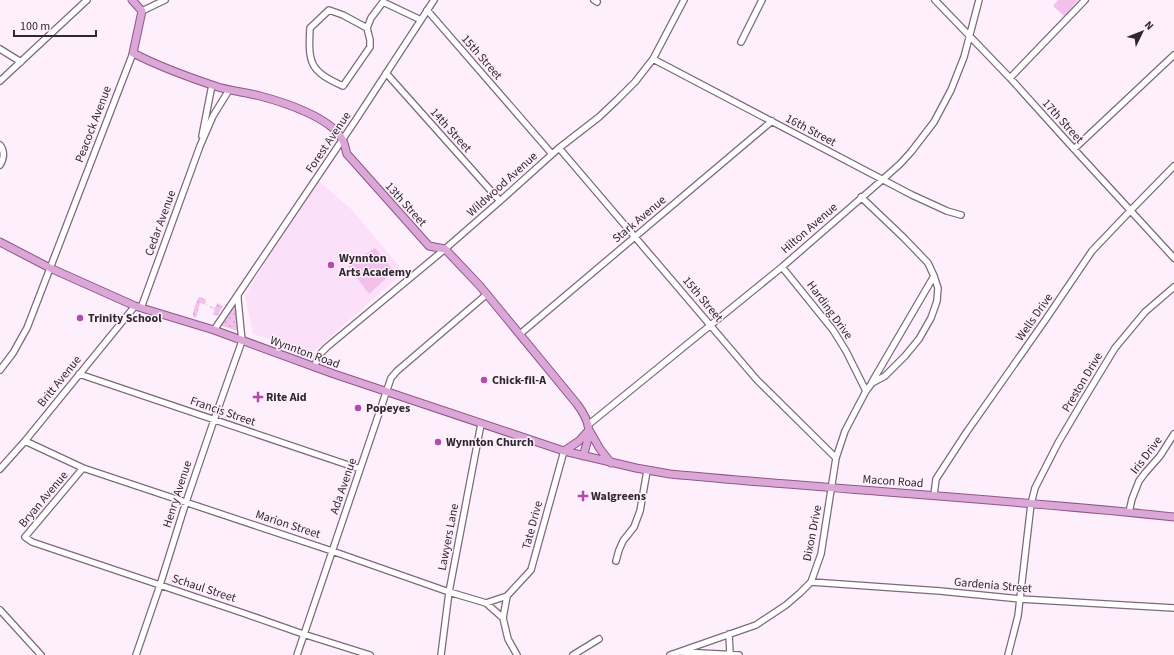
<svg xmlns="http://www.w3.org/2000/svg" width="1174" height="655" font-family="'Source Sans 3',sans-serif">
<style>
.built{fill:#fcdff9}
.grass{fill:url(#grass-dots)}
.park{fill:#f1c1ec}
.lines{fill:none;stroke-linecap:round;stroke-linejoin:round}
.minor-casing{stroke:#7c697a;stroke-width:8}
.major-casing{stroke:#90558b;stroke-width:9}
.minor{stroke:#fff;stroke-width:5.5}
.major{stroke:#dba7d7;stroke-width:7}
.poi-dot{fill:#b34aad;stroke:#fdf0fc;stroke-width:1.5}
.labels{text-anchor:middle;stroke-width:3;stroke-linejoin:round;paint-order:stroke}
.street-label{font-size:12px;fill:#30282f;stroke:#fdf0fc}
.poi-label{font-size:12px;font-weight:bold;fill:#30282f;stroke:#fdf0fc;text-anchor:start}
</style>
<defs>
<pattern id="grass-dots" width="8" height="8" patternUnits="userSpaceOnUse"><rect width="8" height="8" fill="#f1c1ec"/><path d="M2 2h.1M6 6h.1" fill="none" stroke="#cfa6cb" stroke-width="1.8" stroke-linecap="round"/></pattern>
</defs>
<rect width="100%" height="100%" fill="#fdf0fc"/>
<path class="built" d="M 319,181 L 353,211 L 404,272 L 312,353 L 253,334 L 245,296 L 267,259 Z"/>
<path class="grass" d="M 199,297 L 206,299 L 205,304 L 215,308 L 217,303 L 223,306 L 217,316 L 213,315 L 215,309 L 210,308 L 210,306 L 200,303 L 196,318 L 193,317 L 193,312 L 198,298 Z
M 234,305 L 238,322 L 238,331 L 219,325 Z"/>
<path class="park" d="M 1058,0 L 1078,0 L 1064,16 L 1053,6 Z
M 375,248 L 394,271 L 369,294 L 348,266 Z"/>
<g class="lines">
<defs>
<path id="minor" d="M 594,0 L 597,2
M 935,0 L 1010,78 L 1074,149 L 1174,258
M 329,10 L 343,15 L 367,28 L 370,40 L 370,47 L 343,86 C 310,71 308,64 310,28 Z
M 427,10 L 552,154
M 142,11 L 165,0
M 367,28 L 371,18 L 383,2 L 421,20
M 741,42 L 762,0
M 0,49 L 21,62
M 653,59 L 912,195 L 947,211 L 961,215
M 386,73 L 500,201
M 1010,78 L 1085,0
M 0,81 L 87,0
M 202,136 L 212,85
M 0,145 C 5,151 4,159 0,165
M 559,148 L 757,380 L 836,458
M 1074,149 L 1174,55
M 782,267 L 833,330 L 846,351 L 866,391
M 141,308 L 200,146 L 213,116 L 229,90
M 214,330 L 355,121 L 434,0
M 520,334 L 772,121
M 314,367 L 320,354 L 327,347 L 445,249 L 500,201 L 559,148 L 599,117 L 618,99 L 635,82 L 653,59 L 684,0
M 0,370 L 13,353 L 27,328 L 133,53
M 79,374 L 360,469
M 872,382 L 934,276
M 588,425 L 782,267 L 882,180 L 900,164 L 911,152 L 934,122 L 951,90 L 964,57 L 979,0
M 25,441 L 83,468 L 332,551 L 449,592 L 486,603 L 503,618 L 508,639 L 517,655
M 83,468 L 25,537 L 32,542 L 243,613 L 303,634 L 370,655
M 0,469 L 25,441 L 135,306
M 934,495 L 936,479 L 966,433 L 1046,319 L 1092,251 L 1131,210 L 1174,166
M 1129,512 L 1132,499 L 1139,481 L 1145,473 L 1160,456 L 1174,434
M 616,561 L 619,550 L 623,541 L 634,527 L 640,511 L 647,471
M 811,582 L 940,591 L 1020,599 L 1174,608
M 486,603 L 507,596 L 531,570 L 564,451
M 0,610 L 41,655
M 503,618 L 507,596
M 729,634 L 730,654
M 681,652 L 739,655
M 136,655 L 160,585 L 186,502 L 214,420 L 242,341 L 238,300 L 238,295
M 297,655 L 391,378 L 397,371 L 487,294
M 441,655 L 449,592 L 481,424
M 573,655 L 599,639
M 670,655 L 756,625 L 786,605 L 800,593 L 811,582 L 821,554 L 836,458 L 845,431 L 866,391 L 872,383 L 885,376 L 905,356 L 919,339 L 931,318 L 937,301 L 938,288 L 934,276 L 928,263 L 904,238 L 861,197
M 1008,655 L 1018,616 L 1031,504 L 1035,488 L 1058,443 L 1081,404 L 1115,348 L 1145,312 L 1174,287"/>
<path id="major" d="M 132,0 L 142,11 L 133,53 C 158,66 188,77 215,86 C 229,91 245,92 260,96 C 283,102 330,117 342,139 C 345,143 345,149 347,154 L 429,246 L 445,249 L 480,286 L 577,404 C 592,424 591,433 583,456
M 0,242 L 50,268 L 135,306 L 214,330 L 334,374 L 564,451 L 636,468 L 670,474 C 838,490 1006,499 1174,517
M 564,451 L 579,441 L 589,430 L 600,449 L 611,463"/>
</defs>
<use href="#minor" class="minor-casing"/>
<use href="#major" class="major-casing"/>
<use href="#minor" class="minor"/>
<use href="#major" class="major"/>
</g>
<g class="poi-dot">
<circle cx="331" cy="265" r="4"/>
<circle cx="80" cy="318" r="4"/>
<circle cx="484" cy="380" r="4"/>
<path d="M256 391h4v4h4v4h-4v4h-4v-4h-4v-4h4z"/>
<circle cx="358" cy="408" r="4"/>
<circle cx="438" cy="442" r="4"/>
<path d="M581 490h4v4h4v4h-4v4h-4v-4h-4v-4h4z"/>
</g>
<g class="labels">
<g class="street-label">
<text transform="translate(482 57) rotate(49)" y="4">15th Street</text>
<text transform="translate(1063 121) rotate(48)" y="4">17th Street</text>
<text transform="translate(93 124) rotate(-69)" y="4">Peacock Avenue</text>
<text transform="translate(451 130) rotate(48)" y="4">14th Street</text>
<text transform="translate(811 130) rotate(28)" y="4">16th Street</text>
<text transform="translate(328 142) rotate(-56)" y="4">Forest Avenue</text>
<text transform="translate(502 184) rotate(-42)" y="4">Wildwood Avenue</text>
<text transform="translate(406 204) rotate(48)" y="4">13th Street</text>
<text transform="translate(639 219) rotate(-40)" y="4">Stark Avenue</text>
<text transform="translate(160 223) rotate(-70)" y="4">Cedar Avenue</text>
<text transform="translate(809 228) rotate(-41)" y="4">Hilton Avenue</text>
<text transform="translate(703 299) rotate(50)" y="4">15th Street</text>
<text transform="translate(830 310) rotate(54)" y="4">Harding Drive</text>
<text transform="translate(1034 317) rotate(-55)" y="4">Wells Drive</text>
<text transform="translate(305 352) rotate(20)" y="4">Wynnton Road</text>
<text transform="translate(59 381) rotate(-51)" y="4">Britt Avenue</text>
<text transform="translate(1082 382) rotate(-59)" y="4">Preston Drive</text>
<text transform="translate(223 411) rotate(19)" y="4">Francis Street</text>
<text transform="translate(1146 455) rotate(-53)" y="4">Iris Drive</text>
<text transform="translate(893 481) rotate(4)" y="4">Macon Road</text>
<text transform="translate(343 486) rotate(-71)" y="4">Ada Avenue</text>
<text transform="translate(177 494) rotate(-72)" y="4">Henry Avenue</text>
<text transform="translate(43 499) rotate(-50)" y="4">Bryan Avenue</text>
<text transform="translate(288 524) rotate(18)" y="4">Marion Street</text>
<text transform="translate(532 525) rotate(-75)" y="4">Tate Drive</text>
<text transform="translate(812 533) rotate(-79)" y="4">Dixon Drive</text>
<text transform="translate(448 537) rotate(-79)" y="4">Lawyers Lane</text>
<text transform="translate(993 585) rotate(5)" y="4">Gardenia Street</text>
<text transform="translate(204 588) rotate(18)" y="4">Schaul Street</text>
</g>
<g class="poi-label">
<text x="339" y="262">Wynnton<tspan x="339" dy="14">Arts Academy</tspan></text>
<text x="88" y="322">Trinity School</text>
<text x="492" y="384">Chick-fil-A</text>
<text x="266" y="401">Rite Aid</text>
<text x="366" y="412">Popeyes</text>
<text x="446" y="446">Wynnton Church</text>
<text x="591" y="500">Walgreens</text>
</g>
</g>
<g transform="translate(1142 32) rotate(47)" stroke="#fdf0fc" stroke-width="3" paint-order="stroke">
<path d="M0-3L7 15L0 10L-7 15Z" fill="#30282f"/>
<text y="-6" font-size="11" font-weight="bold" text-anchor="middle" fill="#30282f">N</text>
</g>
<path d="M14 30v6h82v-6" fill="none" stroke="#30282f" stroke-width="2"/>
<text x="20" y="30" font-size="12" fill="#30282f" stroke="#fdf0fc" stroke-width="3" paint-order="stroke">100 m</text>
</svg>
